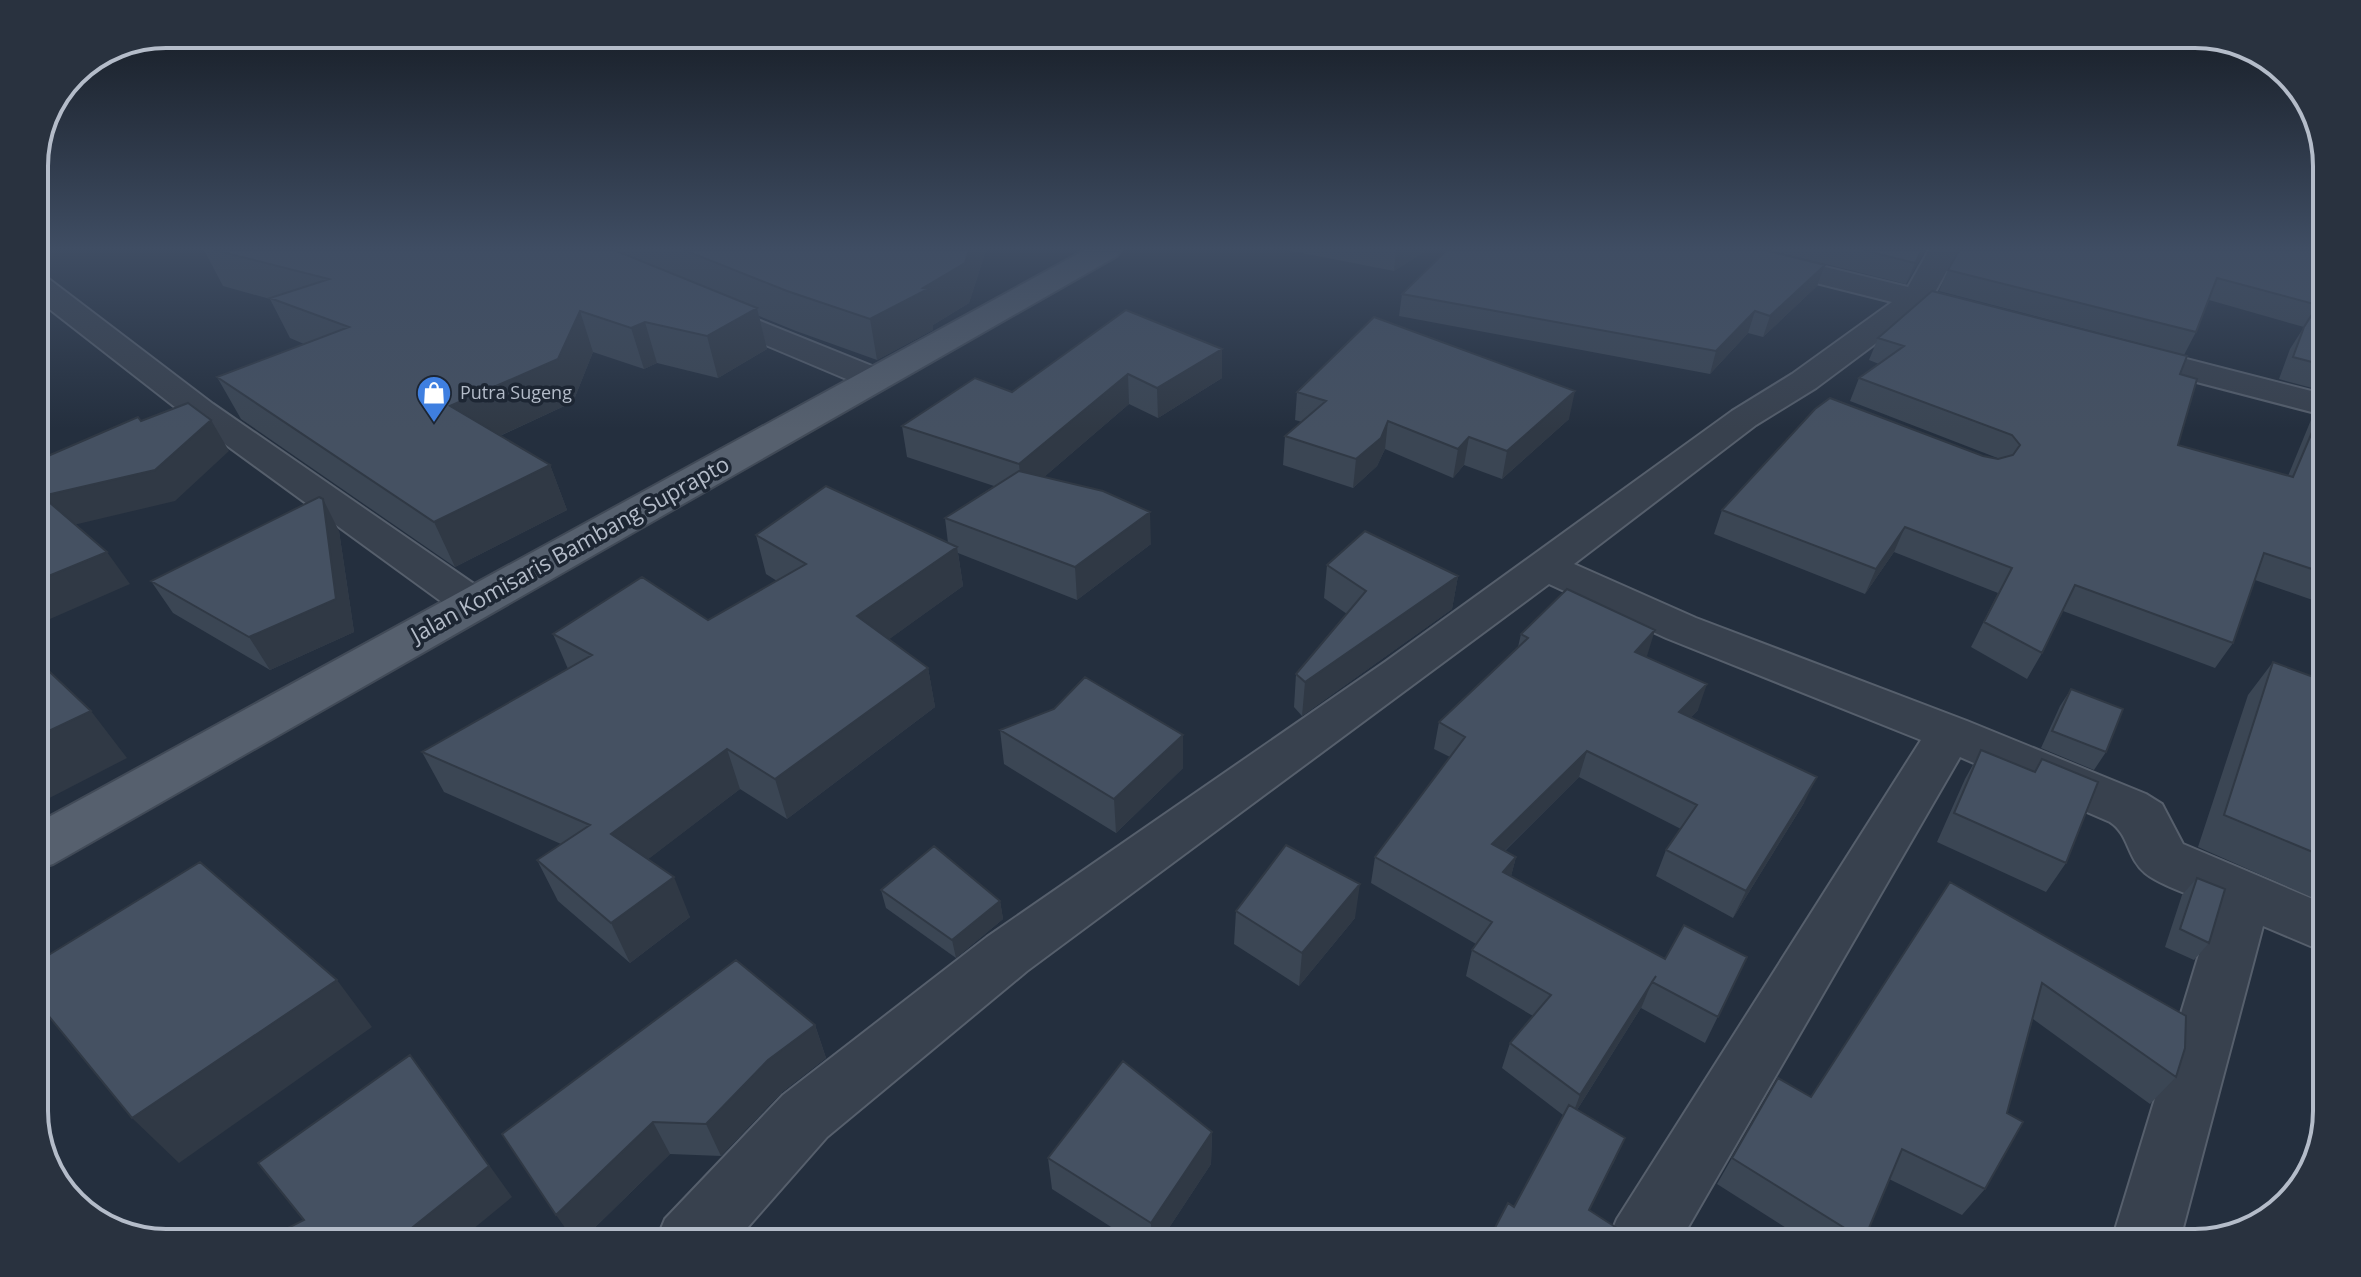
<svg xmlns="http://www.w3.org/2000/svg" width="2361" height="1277" font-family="'Open Sans',sans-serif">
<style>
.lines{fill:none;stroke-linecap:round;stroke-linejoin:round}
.minor-casing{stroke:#565f6c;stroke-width:4}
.major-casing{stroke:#414a57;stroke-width:4}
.minor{fill:#38414e;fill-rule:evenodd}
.major{fill:#56606e;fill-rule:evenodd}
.wall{fill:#3b4654}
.shaded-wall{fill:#303945}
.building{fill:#455162;stroke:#303945;stroke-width:2}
.labels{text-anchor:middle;stroke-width:7;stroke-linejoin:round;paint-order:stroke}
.far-poi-label{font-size:18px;fill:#b4bcc9;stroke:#1d2633;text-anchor:start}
.street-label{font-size:22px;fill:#b4bcc9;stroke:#1d2633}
.rim{fill:none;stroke:#b4bcc9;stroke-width:4}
</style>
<rect width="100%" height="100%" fill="#242f3e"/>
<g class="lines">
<defs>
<path id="minor" d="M 1704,250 L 1755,250 L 1908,287 L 1929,250 L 1958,250 L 1934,294 L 1949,297 L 1953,304 L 1949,311 L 1938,313 L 1922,309 L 1816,388 L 1756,425 L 1574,564 L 1696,618 L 1967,721 L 2146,794 L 2162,804 L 2183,844 L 2327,905 L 2327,953 L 2263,926 L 2179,1243 L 2111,1243 L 2214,905 C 2195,896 2161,886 2145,873 C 2127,858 2129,834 2110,822 L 1960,757 L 1679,1243 L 1607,1243 L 1617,1219 L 1921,740 L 1666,638 L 1549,584 L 1027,971 L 827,1137 L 734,1243 L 655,1243 L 665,1219 L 783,1095 L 987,937 L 1385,662 L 1732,411 L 1792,374 L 1892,302 L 1708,256 Z
M 34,273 L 45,276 L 213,404 L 487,593 L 493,603 L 487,613 L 472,617 L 457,613 L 189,418 L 34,297 Z
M 708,300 L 887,372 L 892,379 L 887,386 L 875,389 L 863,386 L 697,316 L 693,309 L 697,302 Z
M 2124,343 L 2327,395 L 2327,416 L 2112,360 L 2108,353 L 2112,346 Z"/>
<path id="major" d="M 1085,250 L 1121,250 L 1117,256 L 53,864 L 34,870 L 34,825 Z"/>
</defs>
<use href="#minor" class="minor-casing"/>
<use href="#major" class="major-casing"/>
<use href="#minor" class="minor"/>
<use href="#major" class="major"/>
</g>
<path class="wall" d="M 204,250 L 986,250 L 969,303 L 933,325 L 933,330 L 877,360 L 796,331 L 759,316 L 767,349 L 718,378 L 657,363 L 644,369 L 593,352 L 573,402 L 500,436 L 550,465 L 567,510 L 455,567 L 241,419 L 217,377 L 304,344 L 290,338 L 270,299 L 223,286 Z
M 1287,250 L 1427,250 L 1394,271 Z
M 1769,250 L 1925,250 L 1906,284 Z
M 2327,250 L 2327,392 L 2279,379 L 2290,349 L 2304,327 L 2209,300 L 2196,332 L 2184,355 L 1939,291 L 1948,270 Z
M 1825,265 L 1817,286 L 1763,337 L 1748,333 L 1710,374 L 1399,316 L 1402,294 Z
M 1126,310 L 1222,378 L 1158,418 L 1129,404 L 1044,477 L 1151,544 L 1077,600 L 958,553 L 963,586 L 889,639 L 928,668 L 935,707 L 787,819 L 740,789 L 648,859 L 690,917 L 630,963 L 558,901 L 537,860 L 561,844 L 444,792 L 422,752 L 568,669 L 553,634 L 708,620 L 777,581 L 766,574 L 756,535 L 948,543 L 945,518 L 994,486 L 907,457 L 902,426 L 1012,392 Z
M 1878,338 L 2180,374 L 2178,445 L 2288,476 L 2313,415 L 2327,395 L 2327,605 L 2255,580 L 2233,643 L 2215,668 L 2063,611 L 2042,653 L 2027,679 L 1971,647 L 1998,593 L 1894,552 L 1865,594 L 1714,534 L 1722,510 L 1983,456 L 2000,459 L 1850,401 L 1859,378 L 1879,364 L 1869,360 Z
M 1297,392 L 1569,419 L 1502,479 L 1464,465 L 1453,478 L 1385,449 L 1377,466 L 1353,488 L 1283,465 L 1285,436 L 1302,422 L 1295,420 Z
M 339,531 L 354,632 L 270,670 L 173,613 L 151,581 Z
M 1327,565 L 1458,576 L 1452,609 L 1302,716 L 1294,707 L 1296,674 L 1347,614 L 1324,598 Z
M 1521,634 L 1647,656 L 1646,657 L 1698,710 L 1691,717 L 1804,803 L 1733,918 L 1656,876 L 1666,850 L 1681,829 L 1579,777 L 1505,851 L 1516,857 L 1511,876 L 1665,959 L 1747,957 L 1705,1043 L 1641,1008 L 1642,1006 L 1577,1110 L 1625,1138 L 1613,1164 L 1514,1207 L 1563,1115 L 1502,1068 L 1510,1043 L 1533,1016 L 1466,976 L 1472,950 L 1476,944 L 1371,883 L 1375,857 L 1450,757 L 1434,749 L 1439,722 L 1518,647 Z
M 2273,662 L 2321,816 L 2327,818 L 2327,904 L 2198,847 L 2248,695 Z
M 2071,689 L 2106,752 L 2094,770 L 2041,748 L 2060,706 Z
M 1000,730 L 1183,735 L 1183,768 L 1116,833 L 1004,764 Z
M 1981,750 L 2033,772 L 2042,759 L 2066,863 L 2046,892 L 1937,842 L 1965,779 Z
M 2197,878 L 2209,943 L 2194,960 L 2165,947 L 2182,895 Z
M 1950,882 L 2176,1077 L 2150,1104 L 2033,1019 L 1985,1189 L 1962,1215 L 1889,1179 L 1864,1240 L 1861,1243 L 1810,1243 L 1717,1184 L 1778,1078 L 1811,1097 Z
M 881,890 L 1000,901 L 1003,919 L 956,958 L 886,908 Z
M 1236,911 L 1355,918 L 1299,986 L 1234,944 Z
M 2327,966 L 2327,1069 L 2313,1062 Z
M 815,1025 L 826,1058 L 781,1093 L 721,1156 L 670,1154 L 579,1243 L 576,1243 L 502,1134 Z
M 1212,1132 L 1211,1164 L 1159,1243 L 1136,1243 L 1052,1189 L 1048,1158 Z"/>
<path class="shaded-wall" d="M 969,250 L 986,250 L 969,303 L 933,325 L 933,330 L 877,360 L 870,319 Z
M 1396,250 L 1427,250 L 1394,271 Z
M 1922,250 L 1925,250 L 1906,284 L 1915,263 Z
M 1825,265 L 1817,286 L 1763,337 L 1770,316 Z
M 757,308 L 767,349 L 718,378 L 707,336 Z
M 580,311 L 593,352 L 573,402 L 469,450 L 450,406 Z
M 1755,311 L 1748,333 L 1710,374 L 1716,351 Z
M 645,322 L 657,363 L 644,369 L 631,328 Z
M 1222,349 L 1222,378 L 1158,418 L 1157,388 Z
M 1128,374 L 1129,404 L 1022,496 L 1019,464 Z
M 1575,391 L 1569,419 L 1502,479 L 1507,451 Z
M 211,420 L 229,451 L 175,501 L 65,527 L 42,496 Z
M 1388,421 L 1385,449 L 1377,466 L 1353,488 L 1356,459 Z
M 1469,437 L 1464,465 L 1453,478 L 1458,449 Z
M 550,465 L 567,510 L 455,567 L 434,522 Z
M 323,499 L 339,531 L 354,632 L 270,670 L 249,637 Z
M 1150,512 L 1151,544 L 1077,600 L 1075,567 Z
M 1905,527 L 1894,552 L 1865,594 L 1876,569 Z
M 957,547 L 963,586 L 866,656 L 857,616 Z
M 107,552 L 130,584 L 34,626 L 34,582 Z
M 1458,576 L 1452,609 L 1302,716 L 1305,682 Z
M 1655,630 L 1647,656 L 1627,678 L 1635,652 Z
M 928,668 L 935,707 L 787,819 L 775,779 Z
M 1707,684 L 1698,710 L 1670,738 L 1679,712 Z
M 91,711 L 127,758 L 34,806 L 34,738 Z
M 1183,735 L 1183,768 L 1116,833 L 1114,799 Z
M 727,749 L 740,789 L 629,874 L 611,834 Z
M 1587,751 L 1579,777 L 1485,870 L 1492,844 Z
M 1817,777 L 1804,803 L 1733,918 L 1746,891 Z
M 1516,857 L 1509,884 L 1503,872 Z
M 674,877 L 690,917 L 630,963 L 611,923 Z
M 1360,884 L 1355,918 L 1299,986 L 1302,953 Z
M 1000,901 L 1003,919 L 956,958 L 952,940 Z
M 337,980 L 372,1027 L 179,1163 L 132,1118 Z
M 1652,982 L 1642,1006 L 1570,1121 L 1580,1095 Z
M 815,1025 L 826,1058 L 781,1093 L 721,1156 L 706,1124 L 768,1060 Z
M 434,1088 L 512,1197 L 456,1243 L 393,1243 Z
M 653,1122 L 670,1154 L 579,1243 L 576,1243 L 556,1215 Z
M 1212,1132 L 1211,1164 L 1159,1243 L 1151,1243 L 1151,1223 Z"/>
<path class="building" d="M 214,250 L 614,250 L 757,308 L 707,336 L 645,322 L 631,328 L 580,311 L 558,359 L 450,406 L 550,465 L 434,522 L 217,377 L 349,327 L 270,298 L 329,279 Z
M 684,250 L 969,250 L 965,263 L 923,288 L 928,289 L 870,319 L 787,291 Z
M 1447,250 L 1764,250 L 1825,265 L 1770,316 L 1755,311 L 1716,351 L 1402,294 Z
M 1863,250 L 1922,250 L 1915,263 Z
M 1959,250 L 2327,250 L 2327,366 L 2293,357 L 2304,327 L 2318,305 L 2217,278 L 2196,332 L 1948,270 Z
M 1932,291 L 2187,356 L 2180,374 L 2197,379 L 2178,445 L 2293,477 L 2327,397 L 2327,574 L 2264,553 L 2233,643 L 2075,585 L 2042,653 L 1984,622 L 2012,568 L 1905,527 L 1876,569 L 1722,510 L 1815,409 L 1830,398 L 1983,456 L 1998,459 L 2013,455 L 2020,445 L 2012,435 L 1859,378 L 1904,346 L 1878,338 Z
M 1126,310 L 1222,349 L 1157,388 L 1128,374 L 1019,464 L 902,426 L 975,378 L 1012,392 Z
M 1374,317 L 1575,391 L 1507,451 L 1469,437 L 1458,449 L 1388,421 L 1381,438 L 1356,459 L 1285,436 L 1326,401 L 1297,392 Z
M 188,403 L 211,420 L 155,470 L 42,496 L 107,552 L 34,582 L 34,462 L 138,417 L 141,421 Z
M 1019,471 L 1103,491 L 1150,512 L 1075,567 L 945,518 Z
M 826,486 L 957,547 L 857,616 L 928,668 L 775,779 L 727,749 L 611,834 L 674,877 L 611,923 L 537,860 L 590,825 L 422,752 L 592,655 L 553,634 L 642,577 L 708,620 L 806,564 L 756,535 Z
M 319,497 L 323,499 L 336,599 L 249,637 L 151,581 Z
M 1365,531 L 1458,576 L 1305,682 L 1296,674 L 1366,591 L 1327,565 Z
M 1567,589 L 1655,630 L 1635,652 L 1707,684 L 1679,712 L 1817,777 L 1746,891 L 1666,850 L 1697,805 L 1587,751 L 1492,844 L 1516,857 L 1503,872 L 1665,959 L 1684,925 L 1747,957 L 1718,1017 L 1652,982 L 1656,976 L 1580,1095 L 1510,1043 L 1551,995 L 1472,950 L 1492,922 L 1375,857 L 1465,737 L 1439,722 L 1528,638 L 1521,634 Z
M 34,657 L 91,711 L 34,738 Z
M 2273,662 L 2327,682 L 2327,786 L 2321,816 L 2327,818 L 2327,858 L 2224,815 Z
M 1085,677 L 1183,735 L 1114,799 L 1000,730 L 1054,709 Z
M 2071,689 L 2123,709 L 2106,752 L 2052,731 Z
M 1981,750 L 2035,772 L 2042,759 L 2098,782 L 2066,863 L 1954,813 Z
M 1286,845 L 1360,884 L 1302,953 L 1236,911 Z
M 934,846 L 1000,901 L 952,940 L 881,890 Z
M 200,862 L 337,980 L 132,1118 L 34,998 L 34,964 Z
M 2197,878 L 2225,889 L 2209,943 L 2180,929 Z
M 1950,882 L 2186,1016 L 2185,1048 L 2176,1077 L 2042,983 L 2007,1113 L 2023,1122 L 1985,1189 L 1902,1149 L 1864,1240 L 1732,1158 L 1778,1078 L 1811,1097 Z
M 736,960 L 815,1025 L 768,1060 L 706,1124 L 653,1122 L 556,1215 L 502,1134 Z
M 410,1055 L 489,1166 L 393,1243 L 258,1243 L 304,1220 L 258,1163 Z
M 1123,1061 L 1212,1132 L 1151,1223 L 1048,1158 Z
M 1569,1105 L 1625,1138 L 1589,1210 L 1640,1243 L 1487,1243 L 1508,1203 L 1514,1207 Z"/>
<linearGradient id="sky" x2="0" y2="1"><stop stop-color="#141a22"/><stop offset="0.58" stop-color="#3f4d63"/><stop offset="1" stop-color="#3f4d63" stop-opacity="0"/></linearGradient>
<rect width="2361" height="429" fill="url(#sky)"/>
<defs>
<symbol id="shop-pin" viewBox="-11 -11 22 30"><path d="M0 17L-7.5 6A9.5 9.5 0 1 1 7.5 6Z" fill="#3f7fe0" stroke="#1d2633"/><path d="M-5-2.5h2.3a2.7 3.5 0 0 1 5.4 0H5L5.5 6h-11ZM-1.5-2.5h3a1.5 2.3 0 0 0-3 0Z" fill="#fff"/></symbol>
</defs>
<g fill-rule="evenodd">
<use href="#shop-pin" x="414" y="373" width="40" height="54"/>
</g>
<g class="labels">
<g class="far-poi-label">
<text x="460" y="399">Putra Sugeng</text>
</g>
<g class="street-label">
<text transform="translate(570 549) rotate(-29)" y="8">Jalan Komisaris Bambang Suprapto</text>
</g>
</g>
<path d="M0 0H2361V1277H0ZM166 48H2195A118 118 0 0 1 2313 166V1111A118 118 0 0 1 2195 1229H166A118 118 0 0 1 48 1111V166A118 118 0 0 1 166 48Z" fill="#29323f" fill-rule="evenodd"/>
<path class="rim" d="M166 48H2195A118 118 0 0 1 2313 166V1111A118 118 0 0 1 2195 1229H166A118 118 0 0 1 48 1111V166A118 118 0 0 1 166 48Z"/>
</svg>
